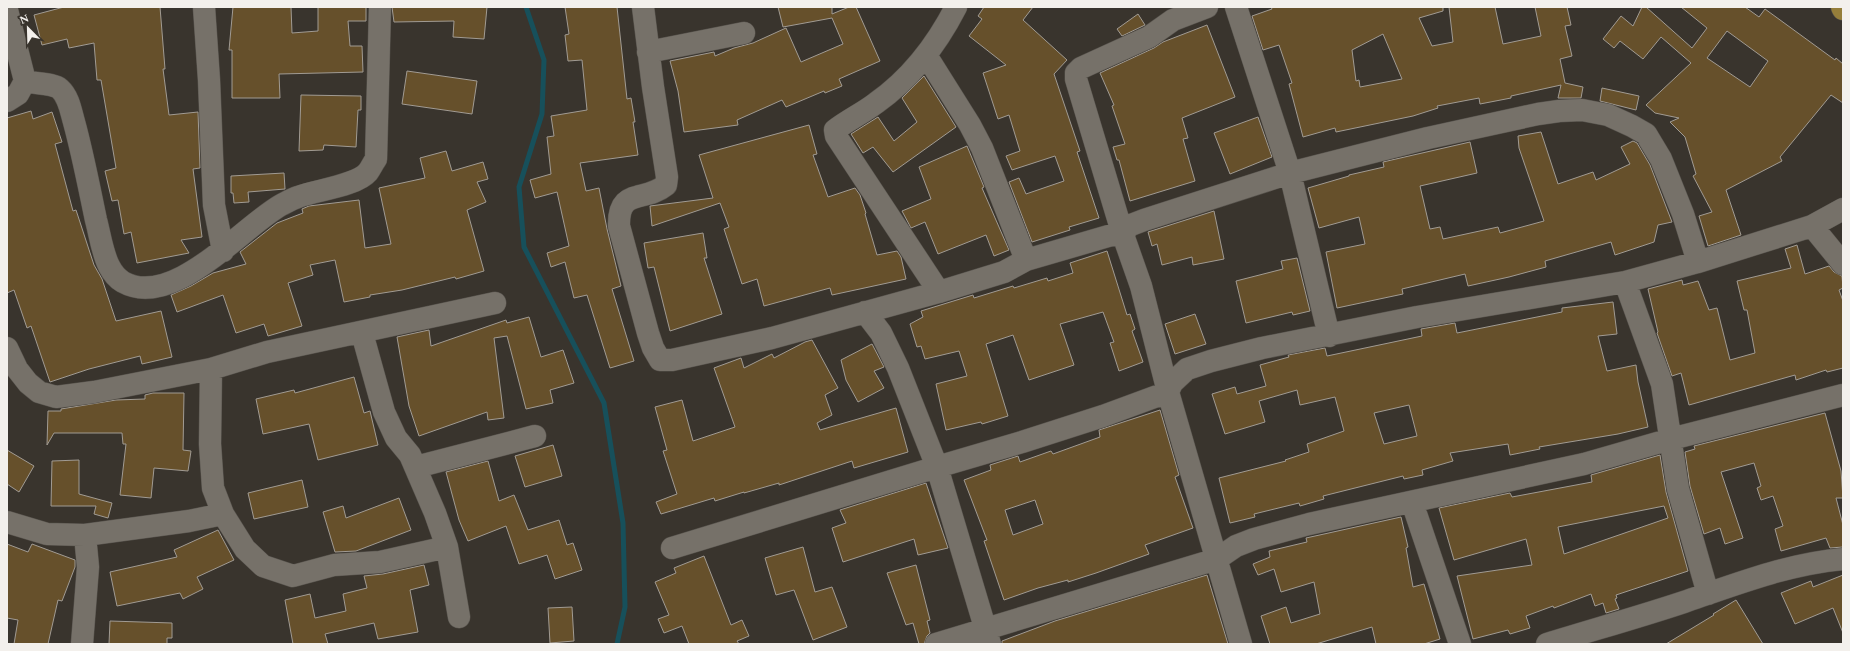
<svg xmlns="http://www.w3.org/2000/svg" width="1850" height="651" font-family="Spectral,serif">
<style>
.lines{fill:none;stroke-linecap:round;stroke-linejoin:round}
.stream{stroke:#17505b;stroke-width:5}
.building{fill:#66502b;stroke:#a19b93;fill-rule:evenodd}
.minor-casing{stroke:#57534d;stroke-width:23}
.major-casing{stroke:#57534d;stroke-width:23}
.minor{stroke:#767169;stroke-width:22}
.major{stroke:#957e3a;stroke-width:22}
</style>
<rect width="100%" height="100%" fill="#39342d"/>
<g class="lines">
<path class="stream" d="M 526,7 L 544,60 L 542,114 L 519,187 L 524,247 L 604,403 L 623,523 L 625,607 L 617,644"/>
</g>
<path class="building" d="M 64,7 L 160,7 L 165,69 L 163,69 L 169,115 L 198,112 L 200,168 L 193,169 L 202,237 L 181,240 L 189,253 L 137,263 L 131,232 L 124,234 L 118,200 L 112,201 L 105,171 L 116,168 L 101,80 L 97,80 L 94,43 L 69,48 L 67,39 L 42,45 L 34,15 Z
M 233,7 L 291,7 L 292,33 L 318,31 L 318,7 L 366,7 L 366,21 L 348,21 L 350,46 L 362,46 L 363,72 L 279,74 L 280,98 L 232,98 L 232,50 L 229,50 Z
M 392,7 L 487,7 L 484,39 L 453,37 L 454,21 L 394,22 Z
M 565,7 L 617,7 L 627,99 L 631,98 L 635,122 L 633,122 L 638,155 L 580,163 L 586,191 L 599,188 L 607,229 L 621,286 L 612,289 L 634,361 L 610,368 L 587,295 L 574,298 L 565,262 L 551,267 L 547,253 L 569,246 L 557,192 L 535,198 L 530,180 L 551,174 L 547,137 L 554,136 L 551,116 L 587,110 L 582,60 L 568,61 L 565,35 L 569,34 Z
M 778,7 L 832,7 L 832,14 L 849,7 L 856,7 L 880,61 L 839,79 L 842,86 L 825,93 L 824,91 L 786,107 L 782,100 L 737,120 L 738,125 L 684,132 L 678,91 L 670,61 L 714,52 L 715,56 L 734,48 L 753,43 L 786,28 L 801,62 L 843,44 L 832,18 L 783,27 Z
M 984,7 L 1033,7 L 1023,20 L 1067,60 L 1054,74 L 1080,151 L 1077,152 L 1099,218 L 1069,227 L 1070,230 L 1032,242 L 1009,182 L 1019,178 L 1026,194 L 1064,181 L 1055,156 L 1012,170 L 1006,156 L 1020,151 L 1009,115 L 998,119 L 983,73 L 1006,65 L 969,36 L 982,19 L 978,16 Z
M 1271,7 L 1443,7 L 1443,11 L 1419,18 L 1432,46 L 1453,42 L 1449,7 L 1495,7 L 1503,44 L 1541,36 L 1535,7 L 1567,7 L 1571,25 L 1565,26 L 1572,56 L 1560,59 L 1565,83 L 1583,87 L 1581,98 L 1558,98 L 1561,85 L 1511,96 L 1511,98 L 1480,104 L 1479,98 L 1437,106 L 1438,108 L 1413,116 L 1336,132 L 1335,128 L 1303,137 L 1289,84 L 1292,83 L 1279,45 L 1263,50 L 1252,16 L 1272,9 ZM 1383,34 L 1402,79 L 1360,87 L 1359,80 L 1356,81 L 1352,50 Z
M 1642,7 L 1646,7 L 1692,48 L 1707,28 L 1681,7 L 1745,7 L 1759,17 L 1765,9 L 1835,60 L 1836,58 L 1843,64 L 1843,103 L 1831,95 L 1780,157 L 1782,161 L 1726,190 L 1741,235 L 1708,246 L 1699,216 L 1712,212 L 1693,176 L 1696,174 L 1685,137 L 1670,122 L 1679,118 L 1655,113 L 1646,105 L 1691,63 L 1661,37 L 1643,59 L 1620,41 L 1614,48 L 1603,39 L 1621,16 L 1633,26 ZM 1727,31 L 1768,61 L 1750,87 L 1707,58 Z
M 1138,14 L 1145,25 L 1122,36 L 1117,29 Z
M 1207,25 L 1235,97 L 1182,118 L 1188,138 L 1183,139 L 1195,181 L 1130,201 L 1119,160 L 1117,160 L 1113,147 L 1125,144 L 1112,106 L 1114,105 L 1100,73 L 1154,48 L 1163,42 Z
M 407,71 L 477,81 L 472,114 L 402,104 Z
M 924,76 L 956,127 L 893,172 L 873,147 L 863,153 L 851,134 L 878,117 L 894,141 L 917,122 L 902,98 Z
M 1602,88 L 1639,96 L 1636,110 L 1600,101 Z
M 301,95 L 361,96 L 361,110 L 358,110 L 356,147 L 324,145 L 323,150 L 299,151 Z
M 31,111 L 33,119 L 52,112 L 62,142 L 55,144 L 73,211 L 76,210 L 94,265 L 102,279 L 116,321 L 161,311 L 172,357 L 142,364 L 140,356 L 89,369 L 50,382 L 31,326 L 27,328 L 14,290 L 7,293 L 7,118 Z
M 1258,117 L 1272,157 L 1230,174 L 1214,133 Z
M 809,125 L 817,154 L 813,155 L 828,197 L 855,188 L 860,195 L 866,213 L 865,214 L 877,255 L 897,251 L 901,257 L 906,279 L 832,295 L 830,288 L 764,306 L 757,279 L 742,284 L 724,229 L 729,227 L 720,203 L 652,226 L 650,206 L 713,198 L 699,155 Z
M 1541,132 L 1558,184 L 1593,172 L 1596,180 L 1630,164 L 1621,147 L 1633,141 L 1637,143 L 1650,165 L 1672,222 L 1658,225 L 1654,242 L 1615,255 L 1611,242 L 1545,261 L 1546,267 L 1509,277 L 1468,286 L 1465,274 L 1402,289 L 1403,294 L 1337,308 L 1326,252 L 1365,244 L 1359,217 L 1319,228 L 1308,188 L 1349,176 L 1349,175 L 1384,167 L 1383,162 L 1470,142 L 1477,173 L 1420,186 L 1430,229 L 1440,227 L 1443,239 L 1498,227 L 1500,233 L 1544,221 L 1519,148 L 1518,136 Z
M 967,146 L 984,187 L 982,188 L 1009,250 L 994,256 L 986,235 L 938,254 L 925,222 L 911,228 L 902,211 L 931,199 L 919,167 Z
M 446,151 L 452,171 L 483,162 L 488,179 L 477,182 L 486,202 L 467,210 L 484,271 L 456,279 L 455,277 L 402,290 L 370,295 L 370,297 L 344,302 L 335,260 L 310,265 L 313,275 L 288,283 L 302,326 L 268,336 L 264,324 L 236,333 L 223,295 L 177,312 L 171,295 L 191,286 L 213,273 L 246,264 L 240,252 L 277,223 L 303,213 L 302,209 L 309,206 L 359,200 L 365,248 L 391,244 L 379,188 L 425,178 L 420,158 Z
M 284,173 L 285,189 L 248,192 L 249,202 L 234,203 L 233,193 L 231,193 L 231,176 Z
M 1214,211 L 1224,259 L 1193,265 L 1192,257 L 1162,265 L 1157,244 L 1152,246 L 1148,232 Z
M 703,233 L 707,258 L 704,258 L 722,314 L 670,331 L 654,267 L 648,268 L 644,243 Z
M 1797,245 L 1805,274 L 1829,266 L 1834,272 L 1842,276 L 1843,288 L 1839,290 L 1843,301 L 1843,368 L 1827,372 L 1826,370 L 1796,380 L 1795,375 L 1689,405 L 1681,373 L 1672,376 L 1657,333 L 1658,332 L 1648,289 L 1682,280 L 1683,285 L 1698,281 L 1709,310 L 1717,308 L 1730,360 L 1755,353 L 1747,310 L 1744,310 L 1737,281 L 1791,268 L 1785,249 Z
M 1107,251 L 1127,315 L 1130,314 L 1135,329 L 1132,331 L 1143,362 L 1119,371 L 1110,343 L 1114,342 L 1103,312 L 1060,324 L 1074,365 L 1029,380 L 1013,335 L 986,344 L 1008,416 L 982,424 L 981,422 L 946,430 L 936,384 L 967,376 L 959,351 L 925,359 L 921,346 L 917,347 L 910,324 L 923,317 L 921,311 L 973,295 L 974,298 L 1013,286 L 1014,288 L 1047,278 L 1048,281 L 1073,273 L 1070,263 Z
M 1297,258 L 1310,311 L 1293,315 L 1292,312 L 1246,323 L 1236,281 L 1283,269 L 1281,261 Z
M 1613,302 L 1617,334 L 1598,336 L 1607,371 L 1636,365 L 1638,382 L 1648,427 L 1618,434 L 1539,447 L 1540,449 L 1510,455 L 1508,444 L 1450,453 L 1453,461 L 1422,470 L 1423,475 L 1404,479 L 1403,476 L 1323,496 L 1324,499 L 1300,506 L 1299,503 L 1254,514 L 1255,517 L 1230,523 L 1219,478 L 1286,461 L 1285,460 L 1309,452 L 1307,444 L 1344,431 L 1335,397 L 1300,405 L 1297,390 L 1259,401 L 1265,422 L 1225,434 L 1212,394 L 1235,387 L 1237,394 L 1266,386 L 1260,365 L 1289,357 L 1288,355 L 1325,348 L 1327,356 L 1422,336 L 1421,329 L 1455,323 L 1457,333 L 1562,312 L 1562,308 ZM 1409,405 L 1417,436 L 1384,444 L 1374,413 Z
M 1195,314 L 1206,344 L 1175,354 L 1165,324 Z
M 529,317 L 541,357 L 563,350 L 574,383 L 550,390 L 553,403 L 526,409 L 507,336 L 494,338 L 504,418 L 488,420 L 487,412 L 419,436 L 409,406 L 397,337 L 429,330 L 431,346 L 506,320 L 507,323 Z
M 812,340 L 838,388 L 825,395 L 832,415 L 817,423 L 820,430 L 896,408 L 908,452 L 854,468 L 852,461 L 779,485 L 779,483 L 744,493 L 744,492 L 715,501 L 714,498 L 661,514 L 656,502 L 677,494 L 663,451 L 667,450 L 655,407 L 682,400 L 693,441 L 735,427 L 714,368 L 741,358 L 744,368 L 772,354 L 774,358 L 805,342 Z
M 872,344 L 884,367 L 874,371 L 884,388 L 858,402 L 846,380 L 841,360 Z
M 354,377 L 364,413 L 370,411 L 378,445 L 318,460 L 309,424 L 263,434 L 256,399 L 294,390 L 295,393 Z
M 153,393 L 184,393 L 183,450 L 191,451 L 188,471 L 154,468 L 151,498 L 120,495 L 126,444 L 123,444 L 122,433 L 54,433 L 47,445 L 48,411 L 61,411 L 61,409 L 116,400 L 145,399 L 145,395 Z
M 1160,410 L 1179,475 L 1175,477 L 1193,528 L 1145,545 L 1149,554 L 1096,573 L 1068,582 L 1068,580 L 1038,588 L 1004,600 L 984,541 L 987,540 L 964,480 L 991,470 L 990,465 L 1018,456 L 1020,462 L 1051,451 L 1053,454 L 1100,437 L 1099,430 ZM 1035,500 L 1043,524 L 1013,535 L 1005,510 Z
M 1825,413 L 1841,471 L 1843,498 L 1836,498 L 1843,525 L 1843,547 L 1830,548 L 1826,538 L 1781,551 L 1775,529 L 1783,526 L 1773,496 L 1761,500 L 1757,488 L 1761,486 L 1754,463 L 1721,472 L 1743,538 L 1725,544 L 1720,528 L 1704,534 L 1690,486 L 1685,452 L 1695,449 L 1694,446 Z
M 553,445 L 562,476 L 525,487 L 515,456 Z
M 7,450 L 34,466 L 19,492 L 7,484 Z
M 1660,455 L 1666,492 L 1688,571 L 1616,595 L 1617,598 L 1615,599 L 1619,609 L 1606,613 L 1603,603 L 1595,606 L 1591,594 L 1554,608 L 1553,606 L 1526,616 L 1530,628 L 1510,634 L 1508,630 L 1473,639 L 1457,576 L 1532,565 L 1526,539 L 1454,560 L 1439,508 L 1510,493 L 1512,497 L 1592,482 L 1591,475 ZM 1664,506 L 1668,518 L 1564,554 L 1558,527 Z
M 79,460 L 79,494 L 112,503 L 108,518 L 94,514 L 96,506 L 51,506 L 52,461 Z
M 488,461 L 499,501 L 514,495 L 528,530 L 559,520 L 567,545 L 573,543 L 582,570 L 555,579 L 547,555 L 519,564 L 506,526 L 468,541 L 459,520 L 446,472 Z
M 302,480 L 308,507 L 254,519 L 248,493 Z
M 926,483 L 948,548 L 918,555 L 914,539 L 843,562 L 832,528 L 846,523 L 840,510 Z
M 399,498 L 411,530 L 356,551 L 335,552 L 323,512 L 343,506 L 346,518 Z
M 1401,517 L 1408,547 L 1406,548 L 1413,587 L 1424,584 L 1440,639 L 1424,644 L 1376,644 L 1372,627 L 1316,644 L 1270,644 L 1261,616 L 1286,607 L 1291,623 L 1320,614 L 1314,582 L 1281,592 L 1274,569 L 1258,575 L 1253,564 L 1270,557 L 1269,551 L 1307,542 L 1306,538 Z
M 218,530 L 234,560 L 197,577 L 203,589 L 183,599 L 180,593 L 117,606 L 110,572 L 177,557 L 174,550 Z
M 7,544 L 28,552 L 32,544 L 75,560 L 75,567 L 62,601 L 58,600 L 48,644 L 14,644 L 18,620 L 7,618 Z
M 803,547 L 815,592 L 832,587 L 847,627 L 813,640 L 794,590 L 776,595 L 765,558 Z
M 704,556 L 731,625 L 742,620 L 749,636 L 737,641 L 739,644 L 689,644 L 682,626 L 664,633 L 658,619 L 669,615 L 655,582 L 676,573 L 674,568 Z
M 424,565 L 429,585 L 410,590 L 418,632 L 378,639 L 374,623 L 325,634 L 328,644 L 293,644 L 285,600 L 310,594 L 315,618 L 346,611 L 343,594 L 367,588 L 364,576 L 383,574 Z
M 916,565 L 930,620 L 927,621 L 930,633 L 927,636 L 924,644 L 919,644 L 913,623 L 906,625 L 887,573 Z
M 1207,575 L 1228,644 L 1002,644 L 1002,641 L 1055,621 Z
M 1843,575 L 1843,633 L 1833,608 L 1795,624 L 1781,593 L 1811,581 L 1813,587 Z
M 1736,600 L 1763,644 L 1666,644 L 1714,615 L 1713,614 Z
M 572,607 L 574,641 L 550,643 L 548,608 Z
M 110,621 L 172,623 L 172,638 L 167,638 L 167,644 L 109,644 Z"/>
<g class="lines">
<defs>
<path id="minor" d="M 204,7 L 209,80 L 214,205 L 223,251
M 643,7 L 653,87 L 667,177 L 666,185 C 644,203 618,187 619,226 L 648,333 L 653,348 L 660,360 L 672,360 L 772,338 L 939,292 L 1004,272 L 1026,260 L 1122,232 L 1131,225 L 1144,220 L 1290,173 L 1428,138 L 1538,114 L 1559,111 L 1582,110 L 1608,115 L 1632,126 L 1646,134 L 1661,159 L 1683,214 L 1698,262
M 1207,7 L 1173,20 L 1149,37 L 1081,68 L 1076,73 L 1076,79 L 1122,232 L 1141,286 L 1168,392 L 1241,644
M 1236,7 L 1290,173 L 1329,336
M 7,10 L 25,81 C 35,84 53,83 60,89 C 69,97 71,112 74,122 C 83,155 89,187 96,220 C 100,235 102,252 109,266 C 112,272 118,279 123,282 C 173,310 242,227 281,205 C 287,202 292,199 298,197 C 316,190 356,186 368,172 C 371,168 373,163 376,159 L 380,7
M 648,52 L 744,33
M 926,55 L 970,125 L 982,148 L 1026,260
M 7,101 L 18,94 L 25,81
M 1812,226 L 1843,264
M 1625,282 L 1662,384 L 1678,489 L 1708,594
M 939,292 L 836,136 L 835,130 C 848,120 863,113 876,103 C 910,79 937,44 956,7
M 865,312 L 881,333 L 898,368 L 937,467 L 990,644
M 362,333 L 384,412 L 396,438 L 410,455 L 435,513 L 447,547 L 459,617
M 7,348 L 17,369 L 28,383 L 39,392 L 56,397 L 94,392 L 211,369 L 267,352 L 495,303
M 211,369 L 210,444 L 213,488 L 223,514 L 245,549 L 263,566 L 293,576 L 334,565 L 380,562 L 447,547
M 416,467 L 535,436
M 1412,502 L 1460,644
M 7,522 L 47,534 L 85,535 L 189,521 L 223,514
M 672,548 L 937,467 L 1022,442 L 1103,416 L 1168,392 L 1172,383 L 1187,369 L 1211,361 L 1262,348 L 1417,317 L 1625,282 L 1698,262 L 1812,226 L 1843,209
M 82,644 L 88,567 L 85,535
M 936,644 L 1217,559 L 1236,546 L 1254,539 L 1309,524 L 1584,464 L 1671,439 L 1843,395
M 1547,644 C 1592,630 1639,617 1684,602 C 1736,584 1788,564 1843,559"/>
<path id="major" d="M 1842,7 L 1843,9"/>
</defs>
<use href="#minor" class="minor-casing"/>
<use href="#major" class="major-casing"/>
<use href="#minor" class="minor"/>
<use href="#major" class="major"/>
</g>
<rect width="1850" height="651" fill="none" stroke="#f3f0ec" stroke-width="16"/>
<g transform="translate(28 28) rotate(337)" stroke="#39342d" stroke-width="3" paint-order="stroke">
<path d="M0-3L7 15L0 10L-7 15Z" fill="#f3f0ec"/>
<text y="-6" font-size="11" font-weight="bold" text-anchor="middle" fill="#f3f0ec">N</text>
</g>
</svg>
